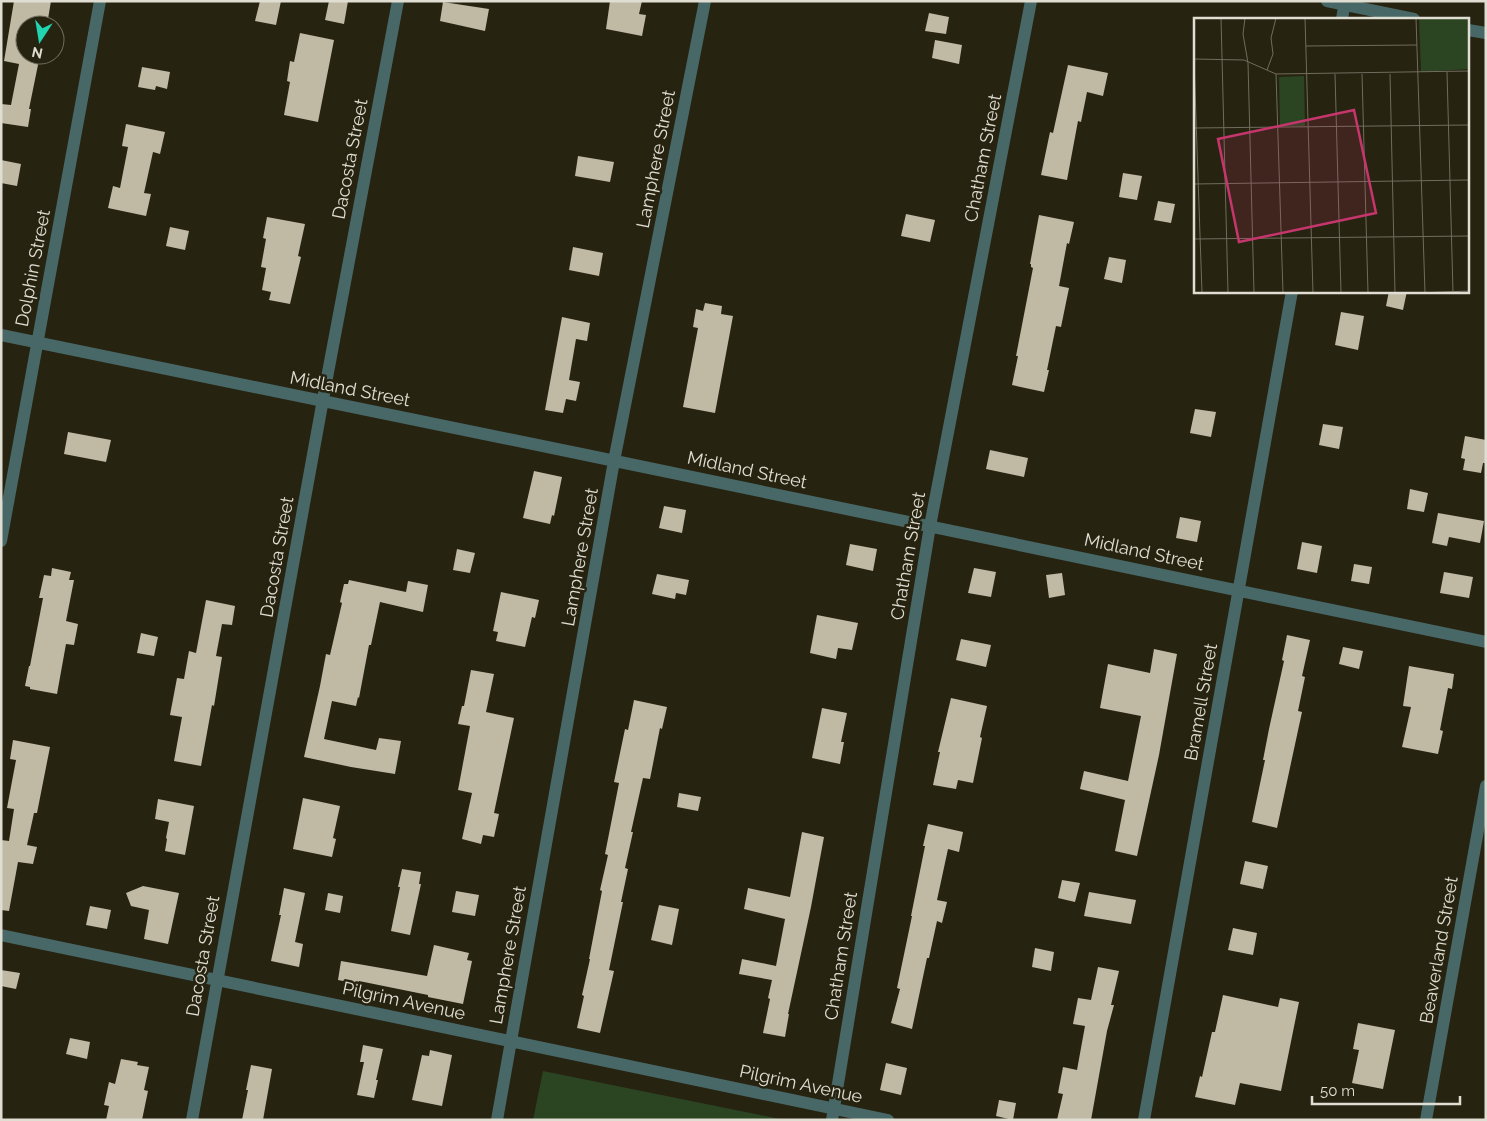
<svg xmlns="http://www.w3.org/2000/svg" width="1487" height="1121" font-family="Raleway,sans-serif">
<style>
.green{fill:#2b4421}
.building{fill:#c0baa5}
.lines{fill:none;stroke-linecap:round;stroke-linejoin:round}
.minor{stroke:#486867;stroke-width:12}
.labels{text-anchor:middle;stroke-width:5;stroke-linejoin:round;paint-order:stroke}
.street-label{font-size:18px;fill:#e0ddd2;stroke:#272311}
.inset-road{fill:none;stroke:#716d5e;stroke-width:1}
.view{fill:#c6366d;fill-opacity:0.15;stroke:#c6366d;stroke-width:2.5}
.inset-edge{fill:none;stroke:#e0ddd2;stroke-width:2.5}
</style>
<rect width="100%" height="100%" fill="#272311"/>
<path class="green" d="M 543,1071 L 785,1120 L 533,1120 Z"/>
<path class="building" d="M 14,1 L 51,1 L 47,25 L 25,25 L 25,55 L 40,55 L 29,109 L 31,109 L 28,127 L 1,123 L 1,104 L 11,105 L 19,64 L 4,61 Z
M 260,1 L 281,1 L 276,25 L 255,21 Z
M 329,1 L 348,1 L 344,24 L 325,20 Z
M 610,1 L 642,1 L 639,14 L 646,15 L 642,36 L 606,29 Z
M 443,2 L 489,9 L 485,31 L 440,21 Z
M 929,13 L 949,17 L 946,34 L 925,31 Z
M 300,33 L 334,40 L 318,122 L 284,115 L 290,82 L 287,81 L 290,61 L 294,62 Z
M 935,40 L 962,45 L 959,64 L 932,58 Z
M 1068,65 L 1108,73 L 1103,96 L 1087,92 L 1081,122 L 1078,121 L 1067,180 L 1041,175 L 1050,132 L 1053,133 Z
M 142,67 L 170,72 L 167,89 L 156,86 L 155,90 L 138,87 Z
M 126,124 L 165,132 L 160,154 L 153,152 L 144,193 L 151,194 L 146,216 L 108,208 L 113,186 L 120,188 L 128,147 L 122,146 Z
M 578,156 L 614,162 L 610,182 L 575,176 Z
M 1,160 L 21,164 L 17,186 L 1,183 Z
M 1123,173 L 1142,176 L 1137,200 L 1119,197 Z
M 1158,201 L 1175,204 L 1171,223 L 1154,220 Z
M 906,214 L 935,220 L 930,242 L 901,236 Z
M 1039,215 L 1074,222 L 1069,244 L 1067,243 L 1059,286 L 1069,288 L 1061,327 L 1056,326 L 1047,370 L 1049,370 L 1044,392 L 1012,385 L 1018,356 L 1016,356 L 1033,268 L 1031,267 L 1031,264 L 1030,264 Z
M 267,217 L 305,224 L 298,256 L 301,257 L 290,304 L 269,300 L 271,292 L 262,290 L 266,268 L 261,267 L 266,239 L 263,238 Z
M 170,227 L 189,231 L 185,250 L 166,246 Z
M 573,247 L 603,253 L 599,276 L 569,270 Z
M 1109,257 L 1126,260 L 1122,283 L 1104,279 Z
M 1389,291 L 1407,291 L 1403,310 L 1386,306 Z
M 705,303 L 722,306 L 721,314 L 733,316 L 715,413 L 683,407 L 698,328 L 693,327 L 696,309 L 703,311 Z
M 1341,312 L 1364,316 L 1358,350 L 1335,345 Z
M 562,317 L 590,323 L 587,341 L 576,339 L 569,380 L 580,382 L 576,401 L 566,399 L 563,413 L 545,410 Z
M 1195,409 L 1216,412 L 1211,437 L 1190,433 Z
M 1323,424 L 1343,427 L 1339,449 L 1319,445 Z
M 68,432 L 111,440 L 106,462 L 64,454 Z
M 1465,436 L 1486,440 L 1486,463 L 1483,463 L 1481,473 L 1463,470 L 1465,459 L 1461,458 Z
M 990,450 L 1028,458 L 1024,477 L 986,469 Z
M 534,471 L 562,477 L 554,516 L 552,515 L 550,524 L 523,518 Z
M 1410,489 L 1428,493 L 1424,512 L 1407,509 Z
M 664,506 L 686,510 L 682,533 L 659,528 Z
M 1438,513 L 1484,521 L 1480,543 L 1449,537 L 1447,546 L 1432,543 Z
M 1180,517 L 1201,521 L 1197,542 L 1176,538 Z
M 1302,542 L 1322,546 L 1317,573 L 1297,569 Z
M 850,544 L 877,549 L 873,571 L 846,565 Z
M 457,549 L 475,553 L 470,573 L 453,570 Z
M 1354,564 L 1372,567 L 1369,584 L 1351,581 Z
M 52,568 L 71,572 L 69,580 L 74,580 L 66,621 L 78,624 L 74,645 L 66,644 L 57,694 L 30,689 L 30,687 L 25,686 L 29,666 L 30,666 L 43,598 L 39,598 L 44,575 L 51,576 Z
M 974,568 L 996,572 L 991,597 L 968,593 Z
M 1444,572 L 1473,577 L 1469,598 L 1440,593 Z
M 1062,573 L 1065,595 L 1049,598 L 1046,575 Z
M 657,574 L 689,580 L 686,595 L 676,593 L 675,599 L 652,594 Z
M 349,580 L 406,592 L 408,581 L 428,585 L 423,612 L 380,602 L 371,645 L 369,645 L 359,698 L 358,697 L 356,706 L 332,701 L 324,739 L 376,750 L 379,738 L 401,741 L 395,774 L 351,767 L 304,757 L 320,686 L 326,654 L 330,655 L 342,603 L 340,602 L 344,584 L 348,584 Z
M 501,592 L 539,600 L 535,618 L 532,617 L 525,647 L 496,641 L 498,632 L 493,631 Z
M 206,600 L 235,606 L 232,625 L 222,624 L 216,656 L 222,657 L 214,706 L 212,705 L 201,766 L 174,761 L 182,717 L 170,715 L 177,678 L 184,679 L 189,651 L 196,653 Z
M 817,615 L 858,623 L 852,650 L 838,648 L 836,659 L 810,653 Z
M 141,633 L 158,637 L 154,656 L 137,653 Z
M 1287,635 L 1310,640 L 1302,676 L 1305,677 L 1298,711 L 1302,712 L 1277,828 L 1252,822 L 1265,760 L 1263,760 L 1269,729 L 1284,661 L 1282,660 Z
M 961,639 L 991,645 L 986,667 L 956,660 Z
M 1343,647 L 1363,651 L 1359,669 L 1339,664 Z
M 1154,649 L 1177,654 L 1159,755 L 1137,856 L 1115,851 L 1125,800 L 1080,789 L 1084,771 L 1128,781 L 1141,716 L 1100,708 L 1108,664 L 1150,673 Z
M 1409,666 L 1454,674 L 1452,689 L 1448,688 L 1440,730 L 1443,731 L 1438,754 L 1402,747 L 1411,707 L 1403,706 Z
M 471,670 L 494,674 L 486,712 L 514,718 L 494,813 L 499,814 L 494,837 L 483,835 L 481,844 L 462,839 L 472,793 L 458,790 L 470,726 L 458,724 L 462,706 L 464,706 Z
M 951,698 L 987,706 L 980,737 L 982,738 L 973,783 L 958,780 L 956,789 L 933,785 L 940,752 L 938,752 Z
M 634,700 L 667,707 L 662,729 L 660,728 L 650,779 L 643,778 L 631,832 L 633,832 L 625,868 L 628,869 L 621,902 L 623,902 L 609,970 L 614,971 L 600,1033 L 577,1028 L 584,996 L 582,995 L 590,959 L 589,959 L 602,891 L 600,890 L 608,855 L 605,854 L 619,783 L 614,782 L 625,729 L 628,730 Z
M 822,708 L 847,713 L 841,742 L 844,742 L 840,764 L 812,758 Z
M 13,740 L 50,747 L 37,813 L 34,813 L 27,845 L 37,847 L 33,864 L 18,862 L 9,911 L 1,910 L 1,840 L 9,841 L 14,809 L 7,808 L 16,760 L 10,759 Z
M 679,793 L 701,797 L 698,811 L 677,807 Z
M 303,798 L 340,806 L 333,838 L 336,839 L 332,857 L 293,849 Z
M 158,799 L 194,806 L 185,855 L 165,851 L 167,839 L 166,838 L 169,822 L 155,819 Z
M 928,824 L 963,832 L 959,852 L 948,849 L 937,900 L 947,902 L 942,923 L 937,921 L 929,958 L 927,958 L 912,1029 L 891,1023 L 900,989 L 897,988 L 912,916 L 911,916 L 925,846 L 923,846 Z
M 802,832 L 824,837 L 811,907 L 788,1014 L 789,1014 L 785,1037 L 763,1033 L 770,999 L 768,998 L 772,980 L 739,974 L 742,959 L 776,966 L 785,919 L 744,909 L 748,888 L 790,897 Z
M 1245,861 L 1268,866 L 1263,889 L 1240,884 Z
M 402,869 L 421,872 L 419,884 L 421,884 L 410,935 L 391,931 L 400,887 L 398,887 Z
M 1062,880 L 1080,883 L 1075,902 L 1058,898 Z
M 143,886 L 179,893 L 168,944 L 144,939 L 149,910 L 131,906 L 126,893 Z
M 284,888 L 305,893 L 295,942 L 303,944 L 299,967 L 271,961 L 281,915 L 279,915 Z
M 456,891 L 479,895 L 475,916 L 452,912 Z
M 1089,892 L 1136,900 L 1131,924 L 1084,916 Z
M 328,893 L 343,896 L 340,913 L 325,910 Z
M 659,905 L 679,909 L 672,945 L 651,940 Z
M 90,906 L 111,910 L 107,929 L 86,925 Z
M 1233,928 L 1257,933 L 1253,955 L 1228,950 Z
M 434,945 L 469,953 L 467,960 L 472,961 L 463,1004 L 428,997 L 428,995 L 359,981 L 359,984 L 338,980 L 341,961 L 427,976 Z
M 1035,948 L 1054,952 L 1051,971 L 1032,967 Z
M 1098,967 L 1119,971 L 1111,1005 L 1114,1005 L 1107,1031 L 1091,1120 L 1057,1120 L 1063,1094 L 1058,1093 L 1063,1067 L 1077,1070 L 1085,1026 L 1073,1024 L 1078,998 L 1091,1000 Z
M 1,970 L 20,973 L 16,989 L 1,986 Z
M 1223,995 L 1278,1007 L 1280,998 L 1299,1002 L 1281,1091 L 1240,1083 L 1235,1105 L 1195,1097 L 1200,1076 L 1202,1077 L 1212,1032 L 1215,1032 Z
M 1358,1023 L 1395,1030 L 1383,1089 L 1352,1083 L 1359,1050 L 1353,1049 Z
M 70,1038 L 90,1042 L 87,1059 L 66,1054 Z
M 363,1045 L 383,1049 L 376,1080 L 378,1080 L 374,1098 L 357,1095 L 364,1062 L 360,1062 Z
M 430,1050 L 452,1055 L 442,1106 L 412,1100 L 422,1055 L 429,1056 Z
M 121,1059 L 138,1062 L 137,1065 L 149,1067 L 144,1090 L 148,1091 L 142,1120 L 106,1120 L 109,1106 L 104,1105 L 109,1082 L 115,1084 Z
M 886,1063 L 907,1068 L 901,1095 L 880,1090 Z
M 251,1065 L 272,1069 L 263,1120 L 242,1120 L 248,1090 L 246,1090 Z
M 999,1100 L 1016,1103 L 1013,1120 L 996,1116 Z"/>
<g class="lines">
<path class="minor" d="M 1327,1 L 1414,19
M 1342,19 L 1345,1
M 1468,30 L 1486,33
M 1,335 L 591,456 L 1486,642
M 1,541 L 100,1
M 1,935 L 888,1120
M 192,1120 L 326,383 L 398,1
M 497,1120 L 614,461 L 705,1
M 832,1120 L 930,526 L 1031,1
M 1144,1120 L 1292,291
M 1426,1120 L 1486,786"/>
</g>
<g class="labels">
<g class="street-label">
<text transform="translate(983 158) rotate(-79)" y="6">Chatham Street</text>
<text transform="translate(350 159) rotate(-79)" y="6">Dacosta Street</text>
<text transform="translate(656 159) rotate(-79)" y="6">Lamphere Street</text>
<text transform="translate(33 268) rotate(-79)" y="6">Dolphin Street</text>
<text transform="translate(350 389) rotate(11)" y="6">Midland Street</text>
<text transform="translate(747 470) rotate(12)" y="6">Midland Street</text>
<text transform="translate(1144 552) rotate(12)" y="6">Midland Street</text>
<text transform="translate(908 556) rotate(-80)" y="6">Chatham Street</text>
<text transform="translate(277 557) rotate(-80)" y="6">Dacosta Street</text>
<text transform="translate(580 557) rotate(-80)" y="6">Lamphere Street</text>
<text transform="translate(1201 702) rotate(-80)" y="6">Bramell Street</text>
<text transform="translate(1439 950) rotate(-80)" y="6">Beaverland Street</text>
<text transform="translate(508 955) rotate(-80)" y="6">Lamphere Street</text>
<text transform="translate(203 956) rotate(-80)" y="6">Dacosta Street</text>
<text transform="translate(841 956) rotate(-81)" y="6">Chatham Street</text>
<text transform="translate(404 1001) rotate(12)" y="6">Pilgrim Avenue</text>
<text transform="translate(801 1084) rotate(12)" y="6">Pilgrim Avenue</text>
</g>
</g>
<g transform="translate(1194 18)">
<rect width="275" height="275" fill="#272311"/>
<path d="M 225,0 L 275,0 L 275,51 L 227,54 ZM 110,58 L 111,108 L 86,108 L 85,59 Z" fill="#2b4421"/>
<path class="inset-road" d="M 27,0 L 34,275M 51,0 L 49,16 L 54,45 L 60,275M 111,0 L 119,275M 222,0 L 231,275M 112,28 L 223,27M 0,41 L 50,42 L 82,56 L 275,53M 0,42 L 8,275M 73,52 L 79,36 L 77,20 L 82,0M 253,54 L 259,274M 82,56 L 89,275M 141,56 L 147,275M 168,56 L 174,275M 196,56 L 201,275M 0,110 L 275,107M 0,166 L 275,162M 0,221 L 275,218M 224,275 L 275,273"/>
<path class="view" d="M 160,92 L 182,195 L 45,224 L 24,121 Z"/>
<rect width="275" height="275" class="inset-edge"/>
</g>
<rect width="1487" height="1121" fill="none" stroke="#e0ddd2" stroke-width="5"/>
<g transform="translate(40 40) rotate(192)"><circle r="24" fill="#272311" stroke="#716d5e"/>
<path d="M0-4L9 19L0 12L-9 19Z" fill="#20d5b0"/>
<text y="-8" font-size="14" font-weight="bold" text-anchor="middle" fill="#e0ddd2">N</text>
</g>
<path d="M1312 1096v8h148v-8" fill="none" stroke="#e0ddd2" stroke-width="2.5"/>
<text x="1320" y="1096" font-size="15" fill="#e0ddd2" stroke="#272311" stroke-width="4" paint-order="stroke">50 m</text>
</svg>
